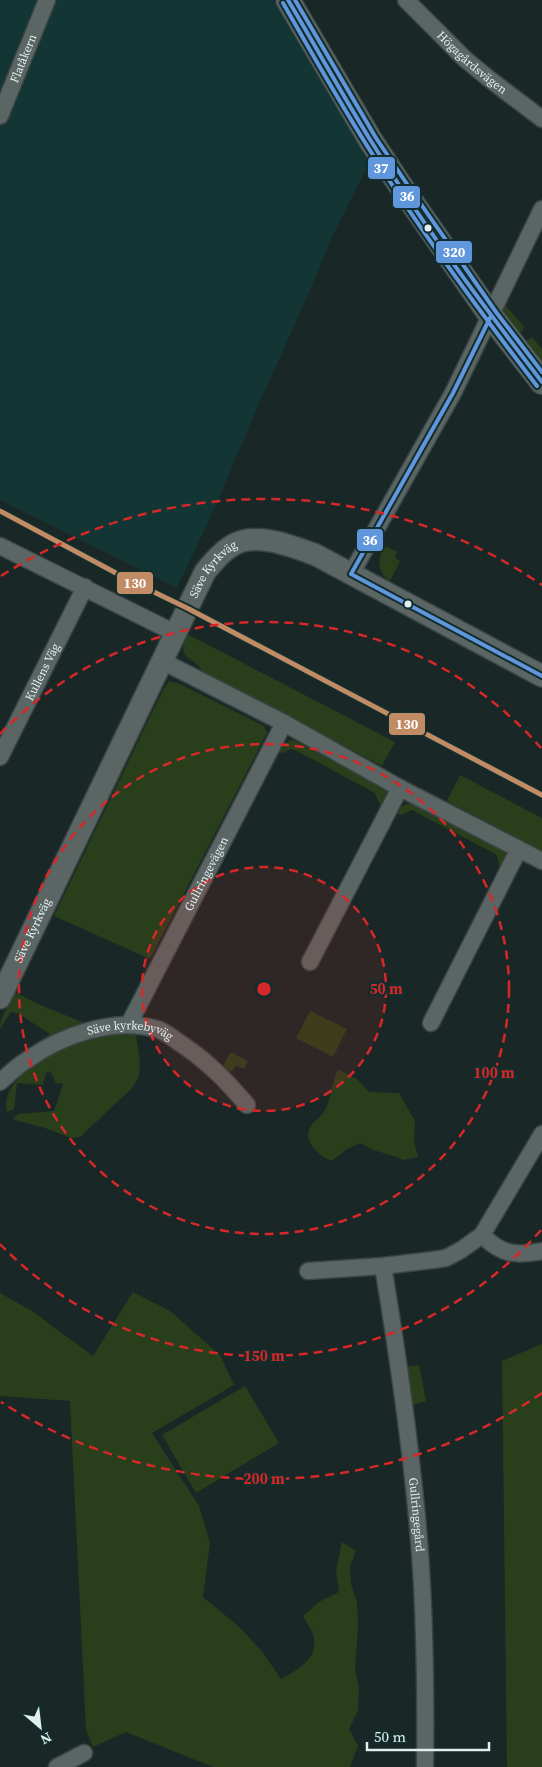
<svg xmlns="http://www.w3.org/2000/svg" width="542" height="1767" font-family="'Source Serif 4',serif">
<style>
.built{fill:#133635}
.green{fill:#293f1c}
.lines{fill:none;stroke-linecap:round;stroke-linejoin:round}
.minor-casing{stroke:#394444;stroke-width:19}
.tertiary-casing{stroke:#394444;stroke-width:24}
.secondary-casing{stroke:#394444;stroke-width:26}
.minor{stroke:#5a6564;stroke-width:16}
.tertiary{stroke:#5a6564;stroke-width:21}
.secondary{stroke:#556260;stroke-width:24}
.bus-1-casing{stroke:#132d2c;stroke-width:8}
.bus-2-casing{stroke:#132d2c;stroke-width:8}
.bus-3-casing{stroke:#132d2c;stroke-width:8}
.bus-1{stroke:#6096dc;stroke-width:4}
.bus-2{stroke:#6096dc;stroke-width:4}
.bus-3{stroke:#6096dc;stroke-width:4}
.rail-1-casing{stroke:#132d2c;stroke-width:9}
.rail-1{stroke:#c18c65;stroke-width:5}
.ring{fill:none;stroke:#d62828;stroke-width:2.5;stroke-dasharray:9 6}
.bus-dot{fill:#e0efee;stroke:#132d2c;stroke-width:2}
.labels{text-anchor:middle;stroke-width:5;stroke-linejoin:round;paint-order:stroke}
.street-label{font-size:12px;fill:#e0efee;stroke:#132d2c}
.centre{fill:#d62828;stroke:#132d2c;stroke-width:2.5}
.ring-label{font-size:15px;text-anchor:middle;font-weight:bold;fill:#d62828;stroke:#132d2c;stroke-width:5;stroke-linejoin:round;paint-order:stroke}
.line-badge{stroke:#132d2c;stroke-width:2}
.badge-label{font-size:14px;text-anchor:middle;font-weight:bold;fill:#fff}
</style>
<rect width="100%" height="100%" fill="#192726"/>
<path class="built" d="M 0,0 L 273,0 L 369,163 L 332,237 L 304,304 L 254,415 L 217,503 L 177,588 L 0,500 Z"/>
<path class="green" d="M 504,306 L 506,306 L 524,327 L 521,334 L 504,314 Z
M 532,337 L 542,349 L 542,366 L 525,342 Z
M 385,546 L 397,552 L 395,558 L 400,561 L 390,581 C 378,575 376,557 385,546 Z
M 187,634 L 395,742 L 382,766 L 203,672 C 192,654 176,663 187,634 Z
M 169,681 L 178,683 L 264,726 L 267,733 L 150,959 L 54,916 L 162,692 Z
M 291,740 L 294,740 L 380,786 L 386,790 L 388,802 L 385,807 L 380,805 L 375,793 L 297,751 L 291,749 L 283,753 L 279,752 L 281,745 Z
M 460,775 L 542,818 L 542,851 L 447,801 Z
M 408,804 L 412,804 L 504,851 L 507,853 L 509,859 L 504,871 L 499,866 L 497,855 L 412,810 L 401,815 L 398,814 C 399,807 402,806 408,804 Z
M 15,993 L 17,993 L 38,1004 L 82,1022 L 86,1026 L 22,1054 L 23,1052 L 50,1034 L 19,1014 L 11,1012 L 0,1029 C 0,1015 9,1007 15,993 Z
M 310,1011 L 347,1029 L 333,1057 L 296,1038 Z
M 136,1030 C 136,1053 148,1071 130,1090 L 80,1137 L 71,1138 L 45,1128 L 15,1120 L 13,1118 L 19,1114 L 54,1111 L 63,1084 L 56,1083 L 50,1071 L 46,1073 L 43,1085 L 17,1083 L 14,1109 L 7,1112 C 0,1086 36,1061 54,1052 C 63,1047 72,1040 82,1038 C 99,1033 118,1033 136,1030 Z
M 230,1053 L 233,1053 L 248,1061 L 244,1069 L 236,1065 L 232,1071 L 229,1072 L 222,1068 Z
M 339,1070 L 357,1079 L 369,1092 L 399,1093 L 415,1121 L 414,1141 L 418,1157 L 404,1160 L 394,1156 L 373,1150 L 360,1143 L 347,1149 L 332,1161 C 320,1156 301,1142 311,1126 C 314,1121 321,1117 324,1112 C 331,1099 332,1084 337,1071 Z
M 133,1292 L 170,1311 L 220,1355 L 234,1385 L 152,1433 L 199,1506 L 210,1543 L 203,1597 L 237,1625 L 261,1650 L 281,1679 C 299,1669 320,1658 313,1634 C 311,1628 306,1622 303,1616 L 319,1602 L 339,1592 L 336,1570 L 342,1542 L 356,1551 L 350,1566 L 351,1584 L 357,1602 L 358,1626 L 355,1669 L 359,1687 L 358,1711 L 349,1729 L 358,1746 L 350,1767 L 213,1767 L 126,1732 L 93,1747 L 86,1730 L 70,1401 L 0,1396 L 0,1293 L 32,1311 L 93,1356 Z
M 542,1344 L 542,1767 L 507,1767 L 502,1361 Z
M 419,1365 L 426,1401 L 413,1405 L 407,1367 Z
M 245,1386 L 279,1443 L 196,1493 L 162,1435 Z"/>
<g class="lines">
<defs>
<g id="minor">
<path id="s1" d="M 406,0 L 465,59 L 488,78 L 542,119"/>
<path id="s2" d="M 0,116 L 47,0"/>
<path d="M 0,546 L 175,633"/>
<path d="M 351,574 L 453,393 L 542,209"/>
<path d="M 162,661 L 284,723 L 400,788 L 542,861"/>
<path id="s3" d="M 0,757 L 85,587"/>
<path d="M 310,962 L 400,788"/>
<path d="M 431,1023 L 519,849"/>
<path id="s4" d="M 129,1024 L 284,723"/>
<path id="s5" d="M 0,1082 C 9,1074 17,1066 27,1060 C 62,1035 114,1017 157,1029 C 164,1031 171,1037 177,1041 C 206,1060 225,1079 247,1105"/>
<path d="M 482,1235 C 502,1255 515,1256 542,1251"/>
<path id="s6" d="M 383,1266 C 397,1350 409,1433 417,1517 C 425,1600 426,1684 425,1767"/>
<path d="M 308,1271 L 383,1266 L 433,1260 L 446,1258 L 461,1250 L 482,1235 L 542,1134"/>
<path d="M 57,1767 L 84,1753"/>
</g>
<g id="tertiary">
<path id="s7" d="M 0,998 L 205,572 C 214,561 224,549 237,543 C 260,533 294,547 316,555 L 542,676"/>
</g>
<path id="secondary" d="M 288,0 L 371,141 L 404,191 L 491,316 L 542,382"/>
</defs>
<use href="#minor" class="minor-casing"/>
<use href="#tertiary" class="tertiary-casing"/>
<use href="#secondary" class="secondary-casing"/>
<use href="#minor" class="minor"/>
<use href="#tertiary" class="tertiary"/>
<use href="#secondary" class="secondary"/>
<defs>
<path id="bus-1" d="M 288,0 C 316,47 342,94 371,141 C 422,224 482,304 542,382
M 491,316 L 453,393 L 351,574 L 542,676"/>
<path id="bus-2" d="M 283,3 C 310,50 337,98 366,144 C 418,228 477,308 537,386"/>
<path id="bus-3" d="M 295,0 L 376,138 L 409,187 L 496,312 L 542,372"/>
</defs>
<use href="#bus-1" class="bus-1-casing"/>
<use href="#bus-2" class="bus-2-casing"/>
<use href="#bus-3" class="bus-3-casing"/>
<use href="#bus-1" class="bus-1"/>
<use href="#bus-2" class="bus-2"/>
<use href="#bus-3" class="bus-3"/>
<defs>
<path id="rail-1" d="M 0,511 L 129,580 L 187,608 L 542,795"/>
</defs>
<use href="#rail-1" class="rail-1-casing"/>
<use href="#rail-1" class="rail-1"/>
</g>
<circle cx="264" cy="989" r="122" fill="#d62828" fill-opacity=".12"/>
<g class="ring">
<circle cx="264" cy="989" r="122"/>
<circle cx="264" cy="989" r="245"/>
<path d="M541 1230A367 367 0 0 1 0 1244M0 734A367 367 0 0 1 541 748"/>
<path d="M542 1393A490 490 0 0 1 1 1402M1 576A490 490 0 0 1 542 585"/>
</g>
<g class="bus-dot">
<circle cx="428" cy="228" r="4.5"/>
<circle cx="408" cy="604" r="4.5"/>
</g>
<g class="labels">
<g class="street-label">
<text dy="4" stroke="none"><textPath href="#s2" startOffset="62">Flatåkern</textPath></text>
<text dy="4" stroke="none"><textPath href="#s1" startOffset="91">Högagårdsvägen</textPath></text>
<text dy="4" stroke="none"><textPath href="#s7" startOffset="480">Säve Kyrkväg</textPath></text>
<text dy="4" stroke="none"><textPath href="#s3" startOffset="95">Kullens Väg</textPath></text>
<text dy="4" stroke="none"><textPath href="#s4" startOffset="169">Gullringevägen</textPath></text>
<text dy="4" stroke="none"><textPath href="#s7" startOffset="75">Säve Kyrkväg</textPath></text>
<text dy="4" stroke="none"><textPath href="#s5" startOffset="146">Säve kyrkebyväg</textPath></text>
<text dy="4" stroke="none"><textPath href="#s6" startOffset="251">Gullringegård</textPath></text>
</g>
</g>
<circle cx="264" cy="989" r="8" class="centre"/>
<g class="ring-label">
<text x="386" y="994">50 m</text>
<text x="494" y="1078">100 m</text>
<text x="264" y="1361">150 m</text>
<text x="264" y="1484">200 m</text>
</g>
<g class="line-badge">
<rect x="367" y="156" width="29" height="24" rx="5" fill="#6096dc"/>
<rect x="392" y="185" width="29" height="24" rx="5" fill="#6096dc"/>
<rect x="435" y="240" width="38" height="24" rx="5" fill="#6096dc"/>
<rect x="356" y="528" width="28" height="24" rx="5" fill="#6096dc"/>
<rect x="116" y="571" width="38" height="24" rx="5" fill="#c18c65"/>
<rect x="388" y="712" width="38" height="24" rx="5" fill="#c18c65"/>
</g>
<g class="badge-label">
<text x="381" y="173">37</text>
<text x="407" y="201">36</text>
<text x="454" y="257">320</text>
<text x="370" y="545">36</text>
<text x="135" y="588">130</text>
<text x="407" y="729">130</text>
</g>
<g transform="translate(40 1727) rotate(152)" stroke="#132d2c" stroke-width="4" paint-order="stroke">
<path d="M0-4L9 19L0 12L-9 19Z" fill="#e0efee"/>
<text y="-8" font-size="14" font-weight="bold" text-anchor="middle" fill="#e0efee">N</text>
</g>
<path d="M367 1742v8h122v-8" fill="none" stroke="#e0efee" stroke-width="2.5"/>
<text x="374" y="1742" font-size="15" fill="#e0efee" stroke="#132d2c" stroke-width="4" paint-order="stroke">50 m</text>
</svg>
